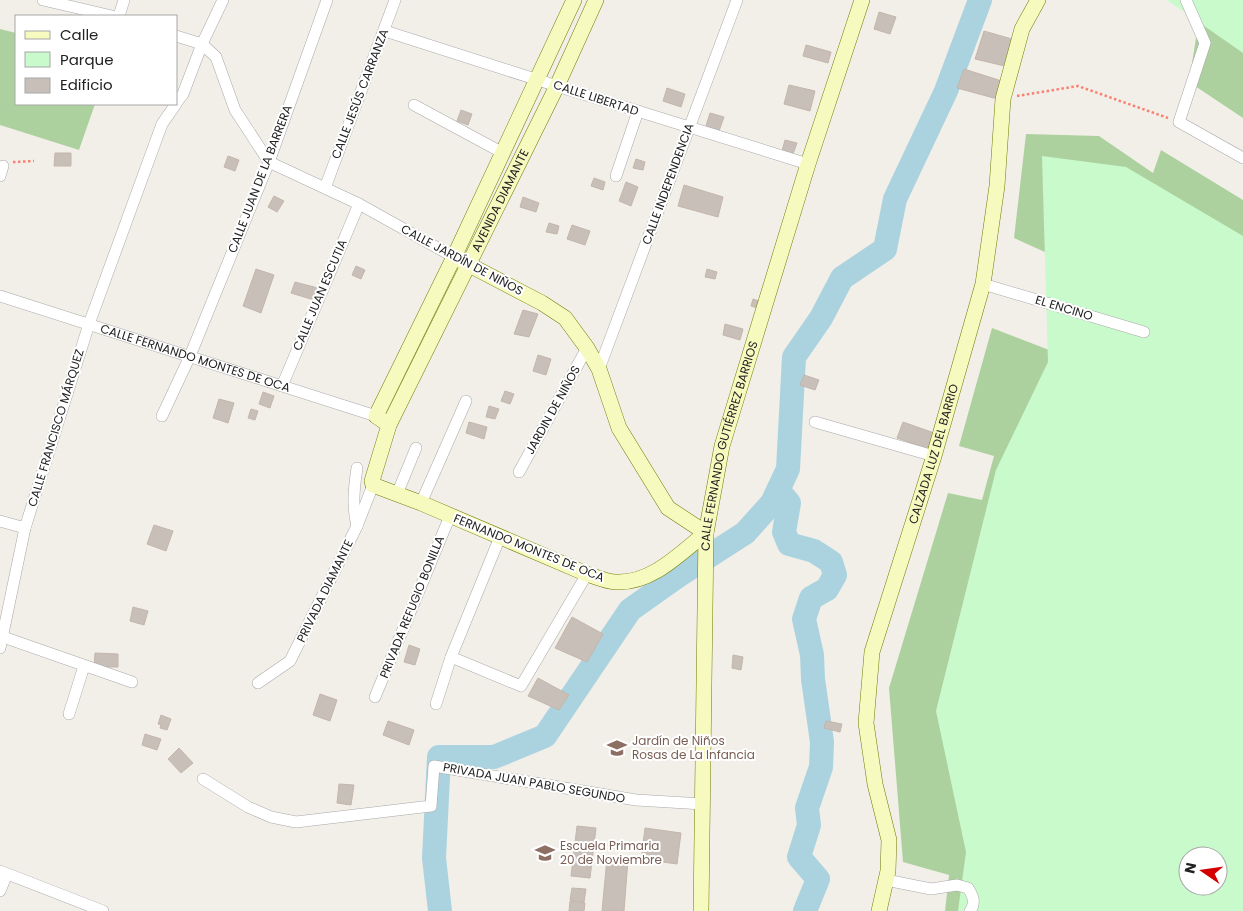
<svg xmlns="http://www.w3.org/2000/svg" width="1243" height="911" font-family="Poppins,sans-serif">
<style>
.forest{fill:#add19e;fill-rule:evenodd}
.park{fill:#c8facc;fill-rule:evenodd}
.lines{fill:none;stroke-linecap:round;stroke-linejoin:round}
.river{stroke:#aad3df;stroke-width:24}
.building{fill:#c7bfb8;stroke:#c4b6ab}
.street-casing{stroke:#a9a9a9;stroke-width:12}
.secondary-casing{stroke:#707d05;stroke-width:16}
.path{stroke:#fa8072;stroke-width:2.5;stroke-dasharray:2.5 2.5;stroke-linecap:butt}
.street{stroke:#fff;stroke-width:11}
.secondary{stroke:#f7fabf;stroke-width:15}
.labels{text-anchor:middle;stroke-width:4;stroke-linejoin:round;paint-order:stroke}
.street-label{font-size:12px;fill:#222;stroke:#fff}
.education-label{font-size:12px;fill:#785e54;stroke:#fff;text-anchor:start}
</style>
<rect width="100%" height="100%" fill="#f2efe9"/>
<path class="forest" d="M 1202,0 L 1243,0 L 1243,118 L 1189,82 Z
M 0,29 L 16,33 L 16,104 L 95,104 L 79,150 L 0,125 Z
M 1026,134 L 1099,136 L 1153,173 L 1161,150 L 1243,200 L 1243,911 L 945,911 L 949,875 L 903,862 L 889,688 L 948,493 L 982,500 L 994,456 L 959,446 L 992,328 L 1130,381 L 1120,286 L 1014,238 ZM 1188,856 L 1218,856 L 1218,886 L 1188,886 Z"/>
<path class="park" d="M 1167,0 L 1243,0 L 1243,53 Z
M 1042,156 L 1126,167 L 1243,236 L 1243,911 L 958,911 L 966,852 L 936,711 L 996,470 L 1048,362 ZM 1188,856 L 1218,856 L 1218,886 L 1188,886 Z"/>
<g class="lines">
<path class="river" d="M 778,490 L 789,503 L 784,532 L 789,544 L 814,551 L 831,562 L 835,575 L 827,589 L 811,598 L 804,619 L 812,655 L 813,679 L 822,742 L 821,767 L 807,808 L 809,825 L 799,857 L 818,879 L 805,911
M 440,911 L 434,858 L 439,757 L 494,757 L 545,736 L 630,610 L 678,576 L 745,533 L 772,503 L 788,469 L 794,357 L 821,318 L 842,278 L 885,249 L 895,199 L 946,91 L 980,0"/>
</g>
<path class="building" d="M 879,12 L 896,17 L 890,34 L 874,29 Z
M 984,31 L 1019,41 L 1009,67 L 975,59 Z
M 806,45 L 831,52 L 828,63 L 803,56 Z
M 964,69 L 1005,82 L 1001,100 L 957,88 Z
M 789,85 L 815,91 L 810,111 L 784,104 Z
M 667,88 L 685,94 L 681,107 L 663,101 Z
M 461,110 L 472,114 L 468,125 L 457,121 Z
M 710,113 L 724,117 L 718,134 L 705,129 Z
M 785,140 L 797,143 L 793,154 L 782,151 Z
M 55,153 L 71,153 L 71,166 L 54,166 Z
M 228,156 L 239,160 L 235,171 L 224,167 Z
M 636,159 L 645,162 L 643,170 L 633,168 Z
M 594,178 L 605,182 L 603,190 L 591,186 Z
M 626,182 L 638,187 L 631,206 L 619,201 Z
M 684,185 L 723,197 L 718,217 L 678,206 Z
M 274,196 L 284,201 L 277,212 L 268,207 Z
M 523,197 L 539,203 L 536,212 L 520,207 Z
M 549,223 L 559,226 L 557,234 L 546,232 Z
M 572,225 L 590,231 L 585,245 L 567,239 Z
M 356,266 L 365,270 L 361,279 L 352,275 Z
M 256,269 L 274,275 L 261,313 L 243,306 Z
M 707,269 L 717,272 L 715,279 L 705,277 Z
M 295,282 L 318,288 L 314,300 L 291,293 Z
M 753,299 L 759,301 L 757,308 L 751,306 Z
M 523,310 L 538,314 L 529,337 L 514,334 Z
M 725,324 L 743,329 L 740,340 L 723,335 Z
M 538,355 L 551,359 L 546,375 L 533,371 Z
M 804,375 L 819,380 L 815,390 L 800,385 Z
M 505,391 L 514,394 L 510,404 L 501,401 Z
M 263,392 L 274,396 L 270,408 L 259,404 Z
M 219,399 L 234,403 L 228,423 L 213,418 Z
M 489,406 L 499,409 L 495,419 L 486,417 Z
M 251,409 L 258,411 L 255,420 L 248,418 Z
M 469,422 L 487,427 L 484,439 L 466,433 Z
M 903,422 L 937,434 L 932,450 L 897,438 Z
M 154,525 L 173,531 L 166,551 L 147,544 Z
M 133,607 L 148,611 L 144,625 L 130,621 Z
M 572,617 L 603,634 L 587,662 L 555,648 Z
M 409,645 L 420,649 L 415,665 L 404,662 Z
M 95,653 L 118,654 L 118,667 L 94,667 Z
M 733,655 L 743,657 L 741,670 L 732,668 Z
M 538,678 L 569,695 L 559,710 L 528,696 Z
M 320,694 L 337,700 L 330,721 L 313,715 Z
M 161,715 L 171,719 L 167,730 L 160,728 L 161,725 L 158,724 Z
M 388,721 L 414,730 L 409,745 L 383,735 Z
M 826,721 L 842,724 L 840,732 L 824,728 Z
M 145,734 L 161,739 L 157,750 L 142,745 Z
M 179,748 L 193,763 L 181,773 L 168,759 Z
M 339,784 L 354,785 L 351,805 L 337,803 Z
M 577,826 L 596,828 L 590,878 L 571,876 Z
M 645,828 L 681,833 L 677,864 L 641,859 Z
M 607,858 L 628,860 L 624,911 L 602,911 Z
M 572,888 L 586,889 L 584,902 L 570,900 Z
M 570,901 L 585,903 L 584,911 L 569,911 Z"/>
<g class="lines">
<defs>
<g id="street">
<path d="M 43,0 L 112,16"/>
<path d="M 1186,0 L 1205,43 L 1179,122 L 1243,158"/>
<path d="M 119,16 L 124,0"/>
<path d="M 385,31 L 557,86 L 808,164"/>
<path d="M 176,36 L 202,44 L 216,57 L 235,110 L 269,162 L 359,204 L 454,257"/>
<path d="M 176,103 L 183,94 L 202,44 L 223,0"/>
<path d="M 414,105 L 503,153"/>
<path d="M 0,176 L 3,166"/>
<path d="M 616,176 L 638,111"/>
<path d="M 325,188 L 395,0"/>
<path d="M 983,284 L 1144,332"/>
<path id="s1" d="M 0,296 L 376,416"/>
<path d="M 599,369 L 737,0"/>
<path d="M 282,386 L 359,204"/>
<path d="M 162,416 L 190,356 L 269,162 L 327,0"/>
<path d="M 815,422 L 934,456"/>
<path d="M 519,472 L 587,348"/>
<path d="M 397,494 L 416,448"/>
<path d="M 421,503 L 466,401"/>
<path d="M 0,521 L 25,528"/>
<path d="M 357,526 C 352,506 354,488 357,468"/>
<path d="M 0,636 L 132,682"/>
<path d="M 0,648 L 25,528 L 89,324 L 162,124 L 176,104"/>
<path d="M 451,657 L 521,686 L 587,574"/>
<path d="M 258,683 L 290,661 L 357,526 L 373,485"/>
<path d="M 375,697 L 450,516"/>
<path d="M 436,704 L 451,657 L 500,537"/>
<path d="M 69,714 L 84,666"/>
<path d="M 203,779 L 248,807 L 271,817 L 296,822 L 431,806 L 434,766 L 636,800 L 703,804"/>
<path d="M 0,871 L 103,911"/>
<path d="M 886,880 L 931,889 L 957,885 L 968,888 C 973,896 976,903 970,911"/>
<path d="M 0,891 L 7,874"/>
</g>
<g id="secondary">
<path id="s2" d="M 454,257 L 542,303 L 565,318 L 587,348 L 599,369 L 619,428 L 668,508 L 706,533 C 680,553 652,584 616,582 C 607,582 596,577 587,574 L 421,503 L 373,485 L 372,481 L 389,425 L 557,86 L 596,0"/>
<path d="M 389,425 L 376,416 L 454,257 L 574,0"/>
<path id="s3" d="M 701,911 L 706,533 L 722,446 L 808,164 L 862,0"/>
<path id="s4" d="M 879,911 L 888,871 L 889,840 L 875,784 L 866,723 L 872,652 L 934,456 L 983,284 L 997,186 L 1003,99 L 1022,29 L 1038,0"/>
</g>
</defs>
<use href="#street" class="street-casing"/>
<use href="#secondary" class="secondary-casing"/>
<path class="path" d="M 1017,96 L 1078,86 L 1168,118
M 13,162 L 34,161"/>
<use href="#street" class="street"/>
<use href="#secondary" class="secondary"/>
</g>
<defs>
<symbol id="school-bare" viewBox="-9 -9 18 18"><path d="M0-5L7-2L0 1L-7-2ZM-4 1L0 2.5L4 1V4Q0 6-4 4Z" fill="#8d6e63" stroke="#fff" stroke-width="2.5" paint-order="stroke"/></symbol>
</defs>
<g fill-rule="evenodd">
<use href="#school-bare" x="603" y="734" width="28" height="28"/>
<use href="#school-bare" x="531" y="839" width="28" height="28"/>
</g>
<g class="labels">
<g class="street-label">
<text transform="translate(360 94) rotate(-69)" y="4">CALLE JESÚS CARRANZA</text>
<text transform="translate(596 98) rotate(18)" y="4">CALLE LIBERTAD</text>
<text transform="translate(260 179) rotate(-69)" y="4">CALLE JUAN DE LA BARRERA</text>
<text transform="translate(668 184) rotate(-70)" y="4">CALLE INDEPENDENCIA</text>
<text dy="4" stroke="none"><textPath href="#s2" startOffset="1070">AVENIDA DIAMANTE</textPath></text>
<text transform="translate(462 260) rotate(28)" y="4">CALLE JARDÍN DE NIÑOS</text>
<text transform="translate(320 295) rotate(-67)" y="4">CALLE JUAN ESCUTIA</text>
<text transform="translate(1064 308) rotate(17)" y="4">EL ENCINO</text>
<text dy="4" stroke="none"><textPath href="#s1" startOffset="205">CALLE FERNANDO MONTES DE OCA</textPath></text>
<text transform="translate(553 410) rotate(-61)" y="4">JARDIN DE NIÑOS</text>
<text transform="translate(56 428) rotate(-73)" y="4">CALLE FRANCISCO MÁRQUEZ</text>
<text dy="4" stroke="none"><textPath href="#s3" startOffset="468">CALLE FERNANDO GUTIÉRREZ BARRIOS</textPath></text>
<text dy="4" stroke="none"><textPath href="#s4" startOffset="470">CALZADA LUZ DEL BARRIO</textPath></text>
<text transform="translate(529 548) rotate(22)" y="4">FERNANDO MONTES DE OCA</text>
<text transform="translate(325 591) rotate(-64)" y="4">PRIVADA DIAMANTE</text>
<text transform="translate(412 607) rotate(-68)" y="4">PRIVADA REFUGIO BONILLA</text>
<text transform="translate(534 783) rotate(10)" y="4">PRIVADA JUAN PABLO SEGUNDO</text>
</g>
<g class="education-label">
<text x="632" y="745">Jardín de Niños<tspan x="632" dy="14">Rosas de La Infancia</tspan></text>
<text x="560" y="850">Escuela Primaria<tspan x="560" dy="14">20 de Noviembre</tspan></text>
</g>
</g>
<rect x="15" y="15" width="162" height="90" fill="#ffffff" stroke="#a7a7a7"/>
<rect x="25" y="31" width="25" height="8" fill="#f7fabf" stroke="#a7a7a7"/>
<text x="60" y="40" font-size="15" fill="#222222">Calle</text>
<rect x="25" y="52" width="25" height="15" fill="#c8facc" stroke="#a7a7a7"/>
<text x="60" y="65" font-size="15" fill="#222222">Parque</text>
<rect x="25" y="78" width="25" height="15" fill="#c7bfb8" stroke="#a7a7a7"/>
<text x="60" y="90" font-size="15" fill="#222222">Edificio</text>
<g transform="translate(1203 871) rotate(283)"><circle r="24" fill="#ffffff" stroke="#a7a7a7"/>
<path d="M0-4L9 19L0 12L-9 19Z" fill="#d40000"/>
<text y="-8" font-size="14" font-weight="bold" text-anchor="middle" fill="#222222">N</text>
</g>
</svg>
